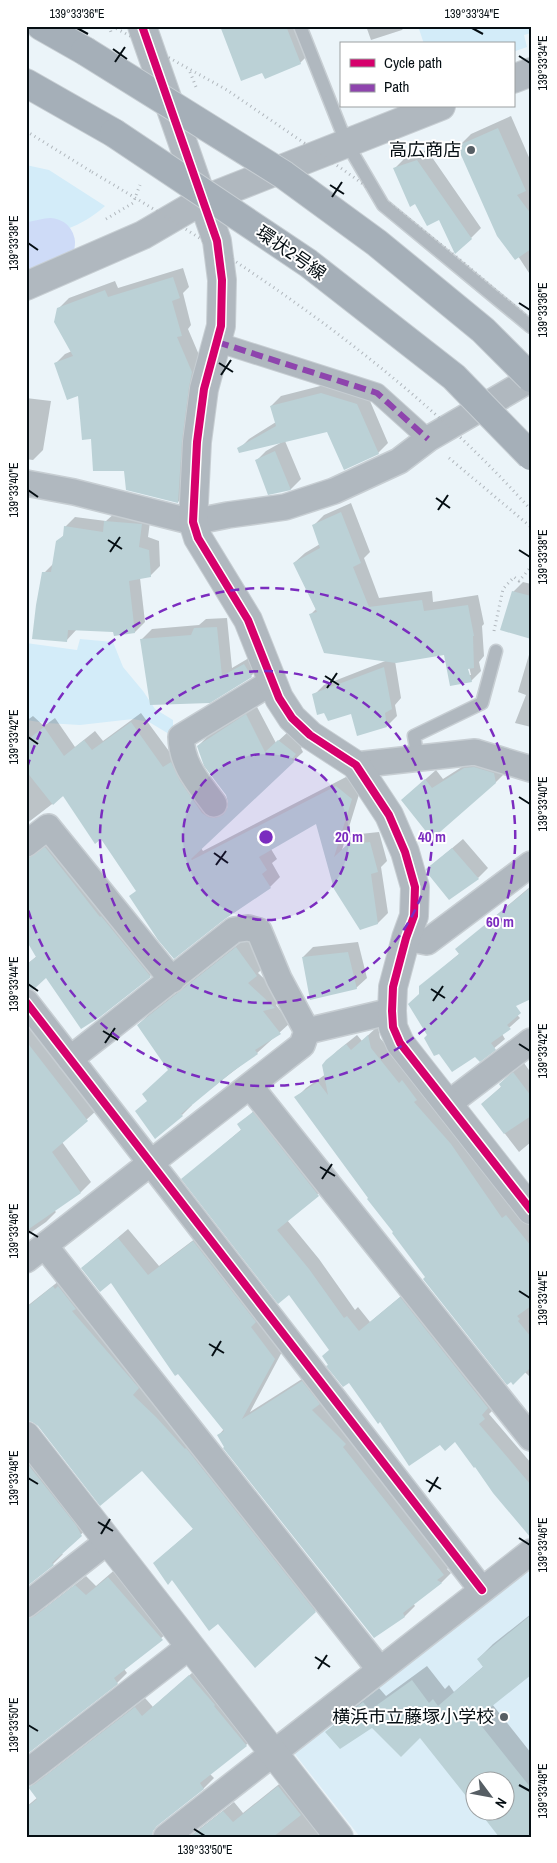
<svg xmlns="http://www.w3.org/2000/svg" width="557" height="1863" font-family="'Archivo Narrow','Noto Sans JP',sans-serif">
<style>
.built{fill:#daedf7;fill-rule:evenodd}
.green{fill:#d3ecf9}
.shadow{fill:#0003;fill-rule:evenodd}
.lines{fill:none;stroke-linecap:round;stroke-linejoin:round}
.river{stroke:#cedbf7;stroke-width:50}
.building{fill:#bbd1d6}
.service-casing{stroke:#c7ced3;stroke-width:15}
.pedestrian-casing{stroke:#c7ced3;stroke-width:21}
.minor-casing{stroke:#c7ced3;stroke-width:28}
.tertiary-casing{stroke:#c7ced3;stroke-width:30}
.primary-casing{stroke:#c7ced3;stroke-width:30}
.path{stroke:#b1b8be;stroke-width:3;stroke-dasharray:1 4;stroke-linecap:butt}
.service{stroke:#b0b8bf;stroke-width:12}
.pedestrian{stroke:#b0b8bf;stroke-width:19}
.minor{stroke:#b0b8bf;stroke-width:25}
.tertiary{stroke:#b0b8bf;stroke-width:28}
.primary{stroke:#a5afb8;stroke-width:28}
.primary-bridge-casing{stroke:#c7ced3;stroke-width:30;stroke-linecap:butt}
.path-bridge{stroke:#b1b8be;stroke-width:3;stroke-dasharray:1 4;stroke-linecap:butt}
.primary-bridge{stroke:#a5afb8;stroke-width:28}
.quiet{stroke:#8e44ad;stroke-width:6;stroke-dasharray:12 6;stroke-linecap:butt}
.cycleway-casing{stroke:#fff;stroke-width:11}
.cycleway{stroke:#d6006c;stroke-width:8}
.ticks{fill:none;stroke:#050e13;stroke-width:2}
.ring{fill:none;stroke:#7b2cbf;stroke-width:2.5;stroke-dasharray:9 6}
.poi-dot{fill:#565e64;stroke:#fff;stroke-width:2}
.labels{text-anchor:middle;stroke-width:4;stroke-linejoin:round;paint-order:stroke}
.poi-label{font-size:18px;fill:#050e13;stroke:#fff;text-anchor:end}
.street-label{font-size:18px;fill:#050e13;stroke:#fff}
.centre{fill:#7b2cbf;stroke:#fff;stroke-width:2.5}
.ring-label{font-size:15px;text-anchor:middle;font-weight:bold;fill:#7b2cbf;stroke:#fff;stroke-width:4;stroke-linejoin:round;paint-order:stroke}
.neatline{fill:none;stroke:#050e13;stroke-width:2}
.ticks-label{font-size:12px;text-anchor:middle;fill:#050e13}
</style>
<rect width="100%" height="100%" fill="#ebf4f9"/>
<path class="built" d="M 531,1565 L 531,1837 L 360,1837 L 294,1753 L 296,1750 ZM 474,1780 L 504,1780 L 504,1810 L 474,1810 Z"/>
<path class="green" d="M 418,26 L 531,26 L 531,33 L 524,35 L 527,47 L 513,52 L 513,44 L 424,44 Z
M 26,165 L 49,170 L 105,206 C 80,228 57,233 26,241 Z
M 80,639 L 113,642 L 123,667 L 143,691 L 155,709 L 173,720 L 173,727 L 169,734 L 149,722 L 133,719 L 80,725 L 46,723 L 26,720 L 26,643 L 77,650 Z"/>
<path class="shadow" d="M 222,26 L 296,26 L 307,56 L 300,63 L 263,72 Z
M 366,26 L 405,26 L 402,30 L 371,40 Z
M 511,116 L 531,162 L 531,276 L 518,256 L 458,147 L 471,134 Z
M 427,150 L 481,228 L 471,238 L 440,218 L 395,168 L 405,158 Z
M 183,268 L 189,287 L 183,293 L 191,325 L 188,329 L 202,362 L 188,492 L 178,502 L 125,470 L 92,438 L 79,394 L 55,364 L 65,354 L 72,351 L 58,309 L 69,298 L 115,281 L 118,288 Z
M 332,383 L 367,394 L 388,443 L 378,453 L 328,431 L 285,441 L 301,479 L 291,489 L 269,493 L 256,461 L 266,451 L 282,442 L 239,449 L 249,439 L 276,422 L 271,406 L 281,396 Z
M 26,398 L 51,401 L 43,450 L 33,460 L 26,459 Z
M 351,503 L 370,552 L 364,558 L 379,598 L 432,591 L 433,602 L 478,595 L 484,624 L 482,626 L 484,656 L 479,662 L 481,671 L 471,681 L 445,653 L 395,661 L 401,698 L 395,705 L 397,716 L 387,726 L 314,695 L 324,685 L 388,660 L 310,615 L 316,609 L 294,563 L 305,553 L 320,544 L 314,525 L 324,515 ZM 468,662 L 471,675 L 469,675 L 466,663 Z
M 116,512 L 151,514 L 148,537 L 159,541 L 160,566 L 150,576 L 140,578 L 145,622 L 135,632 L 77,629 L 66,641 L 44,573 L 54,563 L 58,541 L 64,535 L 65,527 L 75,517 L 106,521 Z
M 523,582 L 531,584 L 531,638 L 513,592 Z
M 227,618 L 232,668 L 254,655 L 261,666 L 251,676 L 210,701 L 142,639 L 152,629 L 199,625 L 206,619 Z
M 531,648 L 531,727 L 515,723 L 526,695 L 518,692 Z
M 256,705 L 276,743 L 289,731 L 305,743 L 301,748 L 303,752 L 201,848 L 203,851 L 346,777 L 361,788 L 342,850 L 360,834 L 379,832 L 387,861 L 381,867 L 388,913 L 378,923 L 360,928 L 316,822 L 271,849 L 277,859 L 272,863 L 280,877 L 270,887 L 137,890 L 101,837 L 64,795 L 26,824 L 26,721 L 33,716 L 44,726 L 55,718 L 75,747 L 95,731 L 103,741 L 141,713 L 174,758 L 218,807 L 226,809 L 229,808 L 229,802 L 227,795 L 198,746 L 208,736 Z
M 476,758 L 506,772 L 496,782 L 402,800 L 436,770 L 443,779 Z
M 56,838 L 160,966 L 150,976 L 46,977 L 26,965 L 37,956 L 26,937 L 26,844 L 40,849 Z
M 463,839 L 488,868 L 478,878 L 438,860 Z
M 531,886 L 531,989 L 486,924 Z
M 246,938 L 266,965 L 258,973 L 284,997 L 276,1005 L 290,1023 L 257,1053 L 191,1104 L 192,1105 L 182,1115 L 148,1100 L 169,1070 L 138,1025 L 148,1015 Z
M 358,942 L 367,978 L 356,988 L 303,957 L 313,947 Z
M 459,954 L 520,1018 L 502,1034 L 505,1039 L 480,1060 L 476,1055 L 429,1035 L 420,994 L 420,987 Z
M 26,1012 L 97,1110 L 62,1142 L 91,1182 L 81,1192 L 54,1210 L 56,1212 L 46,1222 L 26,1236 Z
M 378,1026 L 380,1038 L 461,1134 L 512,1209 L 516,1206 L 531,1223 L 530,1377 L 427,1277 L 296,1098 L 306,1088 L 326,1074 L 327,1061 L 337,1051 L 357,1035 L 362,1041 Z
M 524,1063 L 531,1073 L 531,1142 L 519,1152 L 482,1104 L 502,1086 L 500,1084 L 510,1074 Z
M 263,1103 L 328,1185 L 287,1220 L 319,1259 L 355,1310 L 358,1307 L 370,1322 L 411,1288 L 495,1408 L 489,1414 L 531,1463 L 531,1521 L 455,1440 L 440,1443 L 380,1421 L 349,1381 L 330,1349 L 290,1293 L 183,1179 L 242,1129 L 239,1124 Z
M 128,1229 L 159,1266 L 204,1232 L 284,1348 L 250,1412 L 313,1372 L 453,1564 L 447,1569 L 451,1573 L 441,1583 L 413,1603 L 415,1606 L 405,1616 L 374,1636 L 218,1436 L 224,1429 L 112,1281 L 82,1268 Z
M 64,1277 L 325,1601 L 315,1611 L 218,1622 L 154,1563 L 194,1528 L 142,1470 L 26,1401 L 26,1307 Z
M 26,1449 L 91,1525 L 61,1553 L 63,1554 L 53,1564 L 26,1585 Z
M 118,1567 L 172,1629 L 124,1669 L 127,1673 L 117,1683 L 26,1753 L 26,1605 L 39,1610 L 46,1607 L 86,1576 L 96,1586 Z
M 531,1614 L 531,1673 L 492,1704 L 531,1753 L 531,1837 L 504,1810 L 504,1780 L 474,1780 L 474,1804 L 420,1736 L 372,1726 L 327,1732 L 342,1717 L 379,1688 L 386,1696 L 427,1666 L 445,1689 L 449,1685 L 454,1692 L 484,1666 L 478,1659 L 493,1644 Z
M 200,1666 L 256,1735 L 246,1745 L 210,1774 L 214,1778 L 204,1788 L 163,1819 L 26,1837 L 26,1807 L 38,1797 L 30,1787 L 40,1777 L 46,1775 L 145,1698 L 153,1707 Z
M 288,1777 L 337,1837 L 189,1837 L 234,1802 L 243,1813 Z"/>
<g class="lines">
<path class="river" d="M 26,248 L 50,243"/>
</g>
<path class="building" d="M 220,26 L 286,26 L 301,64 L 265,79 L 262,73 L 241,81 Z
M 498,128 L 526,191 L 517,195 L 531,214 L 531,249 L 515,260 L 497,236 L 457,146 Z
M 417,160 L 472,239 L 455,254 L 439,220 L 427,226 L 415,204 L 410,207 L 393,168 Z
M 173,277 L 180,298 L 172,301 L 182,336 L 177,337 L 192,372 L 189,387 L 182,440 L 178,503 L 126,490 L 124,471 L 93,471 L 91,439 L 82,440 L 78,396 L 67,400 L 54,363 L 73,356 L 54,322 L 57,308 L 105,290 L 108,297 Z
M 321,393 L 357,404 L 379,454 L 344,470 L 327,432 L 239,453 L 237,448 L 276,426 L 270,406 Z
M 275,451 L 291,490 L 268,495 L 255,460 Z
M 341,512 L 361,563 L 353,567 L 369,607 L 422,600 L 424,611 L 468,605 L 474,636 L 473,636 L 474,668 L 468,669 L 472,682 L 450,686 L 444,655 L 396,663 L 324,653 L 309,614 L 317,612 L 293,563 L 320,548 L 312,525 Z
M 104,521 L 142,524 L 139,547 L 149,550 L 151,577 L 129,581 L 135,633 L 114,636 L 113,632 L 68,630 L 67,642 L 32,639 L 36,605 L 42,572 L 51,572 L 56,541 L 63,536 L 64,526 L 103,532 Z
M 512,591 L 531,596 L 531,639 L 500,630 Z
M 217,627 L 222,676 L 244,664 L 252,677 L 210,703 L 150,705 L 140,639 L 191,635 L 194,628 Z
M 384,667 L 392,709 L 385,713 L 387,727 L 357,736 L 351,714 L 328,721 L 324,713 L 317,715 L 312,694 Z
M 246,714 L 265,752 L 278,740 L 296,754 L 292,759 L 294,762 L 191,859 L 192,860 L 336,786 L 352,799 L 334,857 L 348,844 L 370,842 L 378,872 L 371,874 L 378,924 L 360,930 L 334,889 L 316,824 L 259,857 L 267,870 L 262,874 L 271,888 L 225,919 L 174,959 L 158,940 L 129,896 L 136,891 L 101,839 L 95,844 L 63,796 L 53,805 L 26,771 L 26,741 L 44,727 L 64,756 L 84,740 L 92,750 L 131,722 L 163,767 L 171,762 L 180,781 L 202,813 L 208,817 L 215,818 L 223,815 L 227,809 L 228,802 L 226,795 L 204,766 L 197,746 Z
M 474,767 L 494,773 L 496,783 L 432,839 L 401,800 L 425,779 L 432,788 L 464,768 Z
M 45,847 L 100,917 L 101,916 L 151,977 L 100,1017 L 81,1029 L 46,978 L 33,990 L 26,988 L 26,965 L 36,957 L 26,940 L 26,860 Z
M 452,848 L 479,879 L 449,900 L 428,874 L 426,869 Z
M 531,887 L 531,999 L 516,1006 L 521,1013 L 507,1025 L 511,1029 L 491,1043 L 496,1050 L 480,1062 L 475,1057 L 452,1072 L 439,1054 L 434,1056 L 424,1038 L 427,1035 L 408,1004 L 419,994 L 419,986 L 459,954 L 455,949 Z
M 236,947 L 257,976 L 248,983 L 275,1008 L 263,1011 L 281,1034 L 255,1050 L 258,1054 L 232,1072 L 181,1114 L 183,1116 L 155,1139 L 135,1111 L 147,1101 L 142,1094 L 168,1070 L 137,1025 Z
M 348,952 L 357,989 L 310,1000 L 302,957 Z
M 368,1035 L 371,1048 L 399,1083 L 402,1080 L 417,1100 L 414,1102 L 451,1144 L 502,1218 L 506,1215 L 531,1246 L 531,1306 L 517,1316 L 520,1319 L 518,1321 L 531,1337 L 531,1367 L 513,1385 L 511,1382 L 507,1385 L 423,1279 L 425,1277 L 392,1233 L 393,1232 L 367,1199 L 368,1198 L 294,1097 L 318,1082 L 328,1095 L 322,1065 L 326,1060 L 346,1044 L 351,1050 Z
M 26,1041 L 88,1121 L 52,1152 L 81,1193 L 26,1231 Z
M 513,1072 L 531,1096 L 531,1116 L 504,1134 L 481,1104 L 501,1087 L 499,1084 Z
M 253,1112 L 319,1196 L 277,1230 L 309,1269 L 344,1318 L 347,1316 L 359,1331 L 400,1297 L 488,1408 L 482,1415 L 485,1419 L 479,1424 L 531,1485 L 531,1538 L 493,1493 L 475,1467 L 474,1468 L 455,1442 L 445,1451 L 440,1445 L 409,1466 L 380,1422 L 378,1424 L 349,1383 L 343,1387 L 326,1366 L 328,1365 L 322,1356 L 329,1350 L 289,1295 L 278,1304 L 181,1179 L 241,1130 L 237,1124 Z
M 118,1238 L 148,1275 L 193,1241 L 256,1322 L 251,1327 L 275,1359 L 242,1419 L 302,1381 L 320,1404 L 312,1410 L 346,1444 L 343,1447 L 444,1575 L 437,1580 L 442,1583 L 403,1613 L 405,1617 L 374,1638 L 223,1448 L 224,1447 L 217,1435 L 224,1431 L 178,1374 L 175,1376 L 111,1283 L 100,1292 L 81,1268 Z
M 53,1286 L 55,1289 L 58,1286 L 76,1309 L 72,1311 L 139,1388 L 133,1395 L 156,1417 L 185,1449 L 186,1448 L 316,1612 L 255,1668 L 218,1624 L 209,1631 L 172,1580 L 168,1585 L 153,1563 L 193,1529 L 142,1471 L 100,1506 L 38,1426 L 32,1422 L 26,1421 L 26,1308 Z
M 26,1462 L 76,1525 L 82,1536 L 52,1563 L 54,1565 L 26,1587 Z
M 108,1577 L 163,1640 L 114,1678 L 118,1684 L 26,1755 L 26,1619 L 35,1616 L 75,1585 L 86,1595 Z
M 531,1615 L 531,1675 L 476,1719 L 531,1788 L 531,1837 L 499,1837 L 478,1810 L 504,1810 L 504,1780 L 474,1780 L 474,1806 L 420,1738 L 401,1757 L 372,1728 L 340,1749 L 325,1732 L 363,1702 L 370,1710 L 412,1680 L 429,1703 L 433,1699 L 438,1706 L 483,1667 L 477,1659 Z
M 189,1675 L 215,1705 L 214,1706 L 247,1746 L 200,1783 L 204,1789 L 157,1826 L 153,1831 L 152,1837 L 26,1837 L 26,1808 L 37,1799 L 28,1787 L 35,1784 L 135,1707 L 142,1716 Z
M 278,1786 L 301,1815 L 273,1837 L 190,1837 L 223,1811 L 233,1822 Z"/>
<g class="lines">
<defs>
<path id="service" d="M 300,26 L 346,142 L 383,205 L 531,327
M 418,759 L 414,736 L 482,703 L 496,651"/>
<path id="pedestrian" d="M 217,342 L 377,393 L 428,439"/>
<path id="minor" d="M 26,483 L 74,492 L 193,522 L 228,515 L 285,507 L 334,491 L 399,461 L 428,439 L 531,379
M 356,765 L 475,752 L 531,769
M 214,804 C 198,782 182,766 181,737 L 272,682
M 26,844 L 48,827 L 172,980
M 406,938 L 427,942 L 531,864
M 26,1002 L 482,1590
M 307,1031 L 392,1011
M 250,1086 L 531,1438
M 448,1104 L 531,1041
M 45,1246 L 380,1670
M 26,1260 L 302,1045 L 307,1031 L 279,979 L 259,931 L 248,928 L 234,930 L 70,1059
M 26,1605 L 108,1541
M 26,1773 L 190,1646
M 166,1837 L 531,1552"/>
<path id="tertiary" d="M 142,26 L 217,241 L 222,280 L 221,326 L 204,389 L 197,442 L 193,522 L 198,538 L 248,620 L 279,698 L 292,718 L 310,735 L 356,765 L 389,815 L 405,852 L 415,887 L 414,916 L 406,938 L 393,987 L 392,1011 L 393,1027 L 400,1043 L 531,1210
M 513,79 L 531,72
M 26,286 L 143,235 L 203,200 L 441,106
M 26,1436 L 339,1837"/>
<path id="primary" d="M 41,26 L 85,51
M 26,83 L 114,133"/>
</defs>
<use href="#service" class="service-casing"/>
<use href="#pedestrian" class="pedestrian-casing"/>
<use href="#minor" class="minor-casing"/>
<use href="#tertiary" class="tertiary-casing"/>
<use href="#primary" class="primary-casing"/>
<path class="path" d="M 109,26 L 112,35
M 190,72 L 196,87
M 26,131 L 92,172
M 106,219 L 133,203 L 140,185
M 449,458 L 531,527
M 494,631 L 503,589 L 514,577 L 519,581 L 531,567"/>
<use href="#service" class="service"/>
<use href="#pedestrian" class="pedestrian"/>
<use href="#minor" class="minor"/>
<use href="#tertiary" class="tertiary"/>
<use href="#primary" class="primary"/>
<defs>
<path id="primary-bridge" d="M 85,51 L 284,175 L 377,243 L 483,330 L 531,378
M 114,133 L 308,263 L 454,377 L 531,456"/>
</defs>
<use href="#primary-bridge" class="primary-bridge-casing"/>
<path class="path-bridge" d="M 112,26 L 227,90 L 345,171 L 389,203 L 464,263 L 531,320
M 92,172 C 251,266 407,371 531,510"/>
<use href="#primary-bridge" class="primary-bridge"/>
<path class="quiet" d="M 217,342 L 377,393 L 428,439"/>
<defs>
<path id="cycleway" d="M 142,26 L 217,241 L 222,280 L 221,326 L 204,389 L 197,442 L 193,522 L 198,538 L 248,620 L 279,698 L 292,718 L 310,735 L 356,765 L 389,815 L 405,852 L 415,887 L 414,916 L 406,938 L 393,987 L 392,1011 L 393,1027 L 400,1043 L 531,1210
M 26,1002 L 482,1590"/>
</defs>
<use href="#cycleway" class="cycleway-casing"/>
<use href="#cycleway" class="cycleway"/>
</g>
<path class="ticks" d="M 77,28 L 88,34M 472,28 L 483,34M 113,49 L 127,59M 519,56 L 530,63M 115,62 L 125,47M 330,185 L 344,194M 332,197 L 342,182M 28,243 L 38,250M 519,303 L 530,310M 219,363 L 233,372M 221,375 L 231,360M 28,490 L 38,497M 436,498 L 450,508M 438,510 L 448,495M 108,540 L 122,549M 519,550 L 530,557M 110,552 L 120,537M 325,676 L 339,685M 327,688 L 337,673M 28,737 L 38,744M 519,797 L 530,804M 214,853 L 228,863M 216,865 L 226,851M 28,984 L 38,991M 431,989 L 445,998M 433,1001 L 443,986M 103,1031 L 118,1040M 105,1043 L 115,1028M 519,1044 L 530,1051M 320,1167 L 335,1176M 322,1179 L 332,1164M 28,1231 L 38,1237M 519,1291 L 530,1298M 209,1344 L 224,1353M 212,1356 L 221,1341M 28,1478 L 38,1484M 426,1480 L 441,1489M 429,1492 L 438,1477M 98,1522 L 113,1531M 101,1534 L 110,1519M 519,1538 L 530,1545M 315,1657 L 330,1667M 318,1669 L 327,1655M 28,1725 L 38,1731M 519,1785 L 530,1791M 194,1829 L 205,1836"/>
<circle cx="266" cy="837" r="83" fill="#7b2cbf" fill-opacity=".12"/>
<g class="ring">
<circle cx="266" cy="837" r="83"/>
<circle cx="266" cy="837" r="166"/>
<path d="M27 768A249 249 0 1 1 27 906"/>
</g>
<g class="poi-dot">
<circle cx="471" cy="150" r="5"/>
<circle cx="504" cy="1717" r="5"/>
</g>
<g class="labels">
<g class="poi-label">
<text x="461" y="156">高広商店</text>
<text x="494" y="1723">横浜市立藤塚小学校</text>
</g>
<g class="street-label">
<text transform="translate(291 253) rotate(35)" y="6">環状2号線</text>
</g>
</g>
<circle cx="266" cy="837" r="8" class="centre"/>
<g class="ring-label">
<text x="349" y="842">20 m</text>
<text x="432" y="842">40 m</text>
<text x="500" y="927">60 m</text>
</g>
<rect width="557" height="1863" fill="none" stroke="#ffffff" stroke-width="55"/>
<rect x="340" y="42" width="175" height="65" fill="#ffffff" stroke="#9b9fa1"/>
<rect x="350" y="59" width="25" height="8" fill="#d6006c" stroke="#9b9fa1"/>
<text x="384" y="68" font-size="15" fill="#050e13">Cycle path</text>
<rect x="350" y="84" width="25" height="8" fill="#8e44ad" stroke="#9b9fa1"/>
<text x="384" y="92" font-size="15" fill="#050e13">Path</text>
<g transform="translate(490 1796) rotate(122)"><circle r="24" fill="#ffffff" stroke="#9b9fa1"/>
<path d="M0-4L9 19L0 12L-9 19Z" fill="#565e64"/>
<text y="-8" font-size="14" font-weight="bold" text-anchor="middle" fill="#050e13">N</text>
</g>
<rect x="28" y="28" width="502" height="1808" class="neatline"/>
<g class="ticks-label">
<text x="77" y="18">139°33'36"E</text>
<text x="472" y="18">139°33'34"E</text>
<text transform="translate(543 63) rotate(-90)" y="4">139°33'34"E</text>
<text transform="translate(14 243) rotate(-90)" y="4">139°33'38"E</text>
<text transform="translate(543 310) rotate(-90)" y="4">139°33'36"E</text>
<text transform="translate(14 490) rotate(-90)" y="4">139°33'40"E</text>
<text transform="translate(543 557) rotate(-90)" y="4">139°33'38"E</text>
<text transform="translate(14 737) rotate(-90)" y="4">139°33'42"E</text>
<text transform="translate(543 804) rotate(-90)" y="4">139°33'40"E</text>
<text transform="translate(14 984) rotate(-90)" y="4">139°33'44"E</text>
<text transform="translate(543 1051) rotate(-90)" y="4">139°33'42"E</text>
<text transform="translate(14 1231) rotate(-90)" y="4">139°33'46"E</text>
<text transform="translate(543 1298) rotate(-90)" y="4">139°33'44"E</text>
<text transform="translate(14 1478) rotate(-90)" y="4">139°33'48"E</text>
<text transform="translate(543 1545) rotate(-90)" y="4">139°33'46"E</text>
<text transform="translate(14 1725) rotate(-90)" y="4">139°33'50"E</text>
<text transform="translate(543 1791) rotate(-90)" y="4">139°33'48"E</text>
<text x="205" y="1854">139°33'50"E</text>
</g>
</svg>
